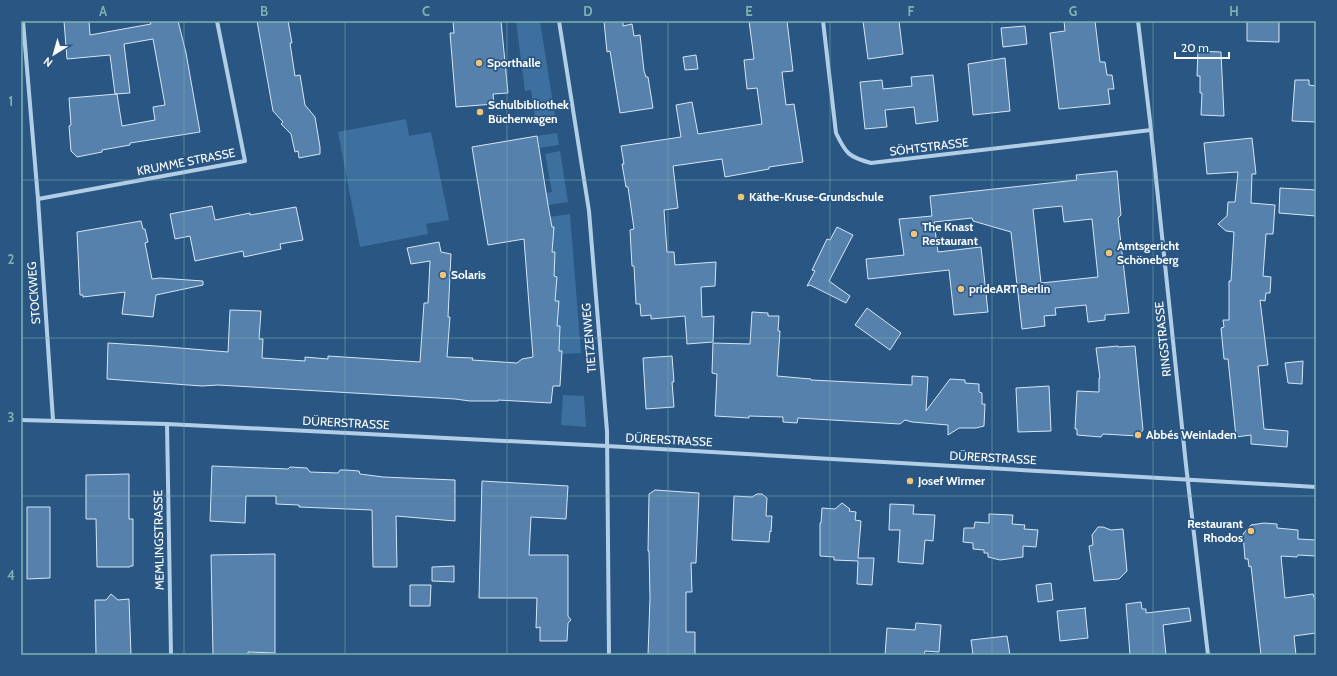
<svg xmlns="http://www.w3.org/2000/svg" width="1337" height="676" font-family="Cabin,sans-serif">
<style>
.green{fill:#3d709f}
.building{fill:#5581ac;stroke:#d5e6f5;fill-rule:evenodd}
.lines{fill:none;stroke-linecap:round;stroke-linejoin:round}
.street{stroke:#b2cde6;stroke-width:4}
.grid{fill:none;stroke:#7bb4af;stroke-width:1;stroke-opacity:0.55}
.poi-dot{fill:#eec479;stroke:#295683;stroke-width:1.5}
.labels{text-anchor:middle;stroke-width:3.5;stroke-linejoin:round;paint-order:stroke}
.poi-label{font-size:12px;font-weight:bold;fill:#fff;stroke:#295683;text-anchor:start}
.street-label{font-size:12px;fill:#fff;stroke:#295683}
.neatline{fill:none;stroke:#7bb4af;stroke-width:1.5}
.grid-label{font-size:13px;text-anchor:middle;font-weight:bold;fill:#7bb4af}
</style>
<rect width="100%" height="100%" fill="#295683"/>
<path class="green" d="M 516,21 L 540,21 L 556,122 L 536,125 L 531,90 L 525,91 Z
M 406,119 L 409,136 L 431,132 L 449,220 L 426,224 L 428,234 L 360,247 L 338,132 Z
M 557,133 L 559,145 L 539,148 L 537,136 Z
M 560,151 L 568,202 L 548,205 L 546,193 L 552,192 L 545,154 Z
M 570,214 L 581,353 L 562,354 L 562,351 L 559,351 L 560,326 L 557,326 L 559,302 L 555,301 L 557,277 L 554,276 L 555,252 L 552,252 L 549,217 Z
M 563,395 L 584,396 L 586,427 L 561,425 Z"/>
<path class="building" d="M 64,21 L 89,21 L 90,35 L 151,24 L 150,21 L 178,21 L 186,53 L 200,132 L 130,143 L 130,145 L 102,150 L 102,152 L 77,157 L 71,151 L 69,126 L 71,125 L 69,98 L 117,94 L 122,126 L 155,120 L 153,107 L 165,105 L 153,39 L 124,44 L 130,93 L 115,94 L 110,55 L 67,59 Z
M 257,21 L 288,21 L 292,43 L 290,43 L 295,76 L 300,75 L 305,105 L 315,117 L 320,147 L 320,154 L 299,158 L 298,151 L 295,152 L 291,134 L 281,124 L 283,122 L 273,111 Z
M 453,21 L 501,21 L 508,93 L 493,94 L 494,104 L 456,107 L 450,33 L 454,33 Z
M 604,21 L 623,21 L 623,26 L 632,24 L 634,36 L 640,35 L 644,71 L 646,77 L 648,77 L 653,108 L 620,113 L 610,51 L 607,52 Z
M 749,21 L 787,21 L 793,71 L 782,72 L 786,105 L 794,104 L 803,162 L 769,167 L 769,169 L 725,177 L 722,159 L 673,166 L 678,208 L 664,210 L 667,252 L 674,252 L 675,265 L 716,262 L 715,286 L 701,287 L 702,317 L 714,316 L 713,342 L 687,344 L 685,316 L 651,319 L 651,315 L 641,316 L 640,304 L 636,304 L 634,266 L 632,266 L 630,230 L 634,229 L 628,187 L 626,187 L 622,164 L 624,164 L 621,146 L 681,137 L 676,105 L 692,102 L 698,134 L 762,124 L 757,88 L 747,89 L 744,60 L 754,59 Z
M 863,21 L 899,21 L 903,54 L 868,59 Z
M 1064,21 L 1095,21 L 1100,62 L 1105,62 L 1107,75 L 1112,75 L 1114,89 L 1108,89 L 1110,104 L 1059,109 L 1050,33 L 1065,31 Z
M 1247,21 L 1279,21 L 1279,42 L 1247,41 Z
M 1025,26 L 1027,44 L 1003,47 L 1001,28 Z
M 1198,51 L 1221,52 L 1224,116 L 1201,115 L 1202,93 L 1200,93 L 1200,76 L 1197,76 Z
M 696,55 L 698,69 L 685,70 L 683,57 Z
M 1005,58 L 1010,111 L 973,115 L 968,64 Z
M 933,75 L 938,121 L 916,124 L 914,107 L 885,110 L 887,127 L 865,129 L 860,82 L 882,80 L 883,89 L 912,86 L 911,77 Z
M 1295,80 L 1309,80 L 1309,85 L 1316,86 L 1316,122 L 1292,121 Z
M 537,136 L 548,205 L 552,227 L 554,227 L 552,252 L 555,252 L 554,276 L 557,277 L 555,301 L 559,301 L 557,326 L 560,326 L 559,351 L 562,351 L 560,386 L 553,386 L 551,403 L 498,400 L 498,401 L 470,401 L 455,399 L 218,385 L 202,386 L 107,379 L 108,343 L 156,346 L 228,352 L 230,310 L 261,311 L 259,339 L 263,339 L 262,358 L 305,361 L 305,357 L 328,359 L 328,356 L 420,362 L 424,303 L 428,303 L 430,261 L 411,264 L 407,248 L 439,242 L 441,252 L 451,254 L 448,317 L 450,317 L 447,357 L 473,358 L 472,360 L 517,363 L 522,359 L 533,357 L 524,239 L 488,245 L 472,147 Z
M 1252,138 L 1256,174 L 1252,174 L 1251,203 L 1275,205 L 1273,234 L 1266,234 L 1263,276 L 1271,277 L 1270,293 L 1266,293 L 1265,301 L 1260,300 L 1268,365 L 1258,366 L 1264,429 L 1288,431 L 1287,447 L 1251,444 L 1251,435 L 1236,437 L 1228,359 L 1224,359 L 1221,328 L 1224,327 L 1223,320 L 1229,320 L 1229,281 L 1231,281 L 1234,232 L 1226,231 L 1218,224 L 1227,216 L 1228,202 L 1235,202 L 1238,172 L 1207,174 L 1204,143 Z
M 1117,171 L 1121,215 L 1118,218 L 1129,313 L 1105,315 L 1105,320 L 1088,322 L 1086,305 L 1055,308 L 1056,315 L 1044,316 L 1045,326 L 1022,329 L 1011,232 L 973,221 L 972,218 L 934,222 L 938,252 L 981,247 L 988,312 L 954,315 L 949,270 L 868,279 L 866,259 L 904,255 L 899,219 L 932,216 L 930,196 L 1077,180 L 1076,175 ZM 1062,206 L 1064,222 L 1092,219 L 1098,277 L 1041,283 L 1033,209 Z
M 1280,188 L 1316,190 L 1316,216 L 1279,213 Z
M 212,206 L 215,220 L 250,213 L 250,215 L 296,207 L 303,240 L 280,244 L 281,249 L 244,257 L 243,251 L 195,261 L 190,236 L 175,239 L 170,214 Z
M 141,221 L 143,229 L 145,229 L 148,242 L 145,243 L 152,279 L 160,278 L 203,281 L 203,285 L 156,295 L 153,317 L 122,314 L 125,292 L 83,297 L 83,295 L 80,295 L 77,232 Z
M 837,227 L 853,235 L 829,281 L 850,296 L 846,303 L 810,285 L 807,286 L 815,271 L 812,270 L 827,239 L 830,240 Z
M 867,308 L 901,333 L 890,350 L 855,325 Z
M 752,312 L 768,313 L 768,316 L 779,316 L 778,331 L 780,331 L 777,376 L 811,379 L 811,380 L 912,385 L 912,376 L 928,377 L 926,411 L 950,379 L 965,380 L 965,383 L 979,384 L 979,392 L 982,393 L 982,404 L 985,404 L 984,426 L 976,428 L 959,428 L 948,435 L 948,425 L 912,422 L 905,420 L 900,424 L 798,418 L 797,423 L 783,422 L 783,417 L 749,416 L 749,418 L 715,416 L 717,374 L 712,373 L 713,343 L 750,344 Z
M 1118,346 L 1118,347 L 1135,346 L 1143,430 L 1138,436 L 1103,434 L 1101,437 L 1077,435 L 1077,429 L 1075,429 L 1077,391 L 1099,392 L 1099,378 L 1100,378 L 1096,348 Z
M 672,356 L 674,382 L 672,382 L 674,407 L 646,409 L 643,358 Z
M 1303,361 L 1302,384 L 1288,383 L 1285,363 Z
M 1049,386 L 1051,431 L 1018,432 L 1016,388 Z
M 212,466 L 288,469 L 290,467 L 307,468 L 310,472 L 338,473 L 340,470 L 346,470 L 359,471 L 360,474 L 383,477 L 455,480 L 455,521 L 396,516 L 397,567 L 373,567 L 372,510 L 299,507 L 299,505 L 276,504 L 276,496 L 246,496 L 245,523 L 210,521 Z
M 129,474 L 129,519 L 133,519 L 133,566 L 130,566 L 130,567 L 97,567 L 96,519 L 86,519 L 86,475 Z
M 482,481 L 568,486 L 566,519 L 531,517 L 529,555 L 568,555 L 568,616 L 571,620 L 568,623 L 567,641 L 540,641 L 540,627 L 536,628 L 537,598 L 479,598 Z
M 655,490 L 699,493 L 696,563 L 691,563 L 692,592 L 686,592 L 686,632 L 695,632 L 695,655 L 648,655 L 650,598 L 649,551 L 648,551 L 649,494 Z
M 757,494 L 762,494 L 767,498 L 766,516 L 772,516 L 771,532 L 770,531 L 769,542 L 732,540 L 734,496 L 752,497 Z
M 842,503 L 850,509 L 849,511 L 856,512 L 855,520 L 861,521 L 858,558 L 874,558 L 872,585 L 857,584 L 858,561 L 834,560 L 834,557 L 820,556 L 820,523 L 821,523 L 822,508 L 835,509 Z
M 890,504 L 914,505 L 913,514 L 935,515 L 933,541 L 925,540 L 923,564 L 898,562 L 900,530 L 889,530 Z
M 27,507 L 50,507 L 50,578 L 27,579 Z
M 989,514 L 1013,515 L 1012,524 L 1025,525 L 1024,529 L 1038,530 L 1036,547 L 1023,546 L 1023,557 L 1000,560 L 988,557 L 988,553 L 984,553 L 984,550 L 973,549 L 973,543 L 963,542 L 964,528 L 974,528 L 975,522 L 989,523 Z
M 1264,523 L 1277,524 L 1277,528 L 1298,530 L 1298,539 L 1316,540 L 1316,556 L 1298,555 L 1297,557 L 1281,556 L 1285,598 L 1313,594 L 1316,603 L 1316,633 L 1294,636 L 1296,655 L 1261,655 L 1251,566 L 1249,567 L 1248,559 L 1245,559 L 1243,534 L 1251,525 Z
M 1098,527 L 1103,527 L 1111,530 L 1123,529 L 1127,571 L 1119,579 L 1094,581 L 1089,546 L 1093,545 L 1092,535 Z
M 275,554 L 275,653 L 248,652 L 248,655 L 213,655 L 211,555 Z
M 454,566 L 454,582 L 432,581 L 432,567 Z
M 1051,583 L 1053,600 L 1038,602 L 1036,585 Z
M 410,585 L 431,585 L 430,606 L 410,606 Z
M 111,594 L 118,600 L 129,599 L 131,655 L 96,655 L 95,600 L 106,600 Z
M 1141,602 L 1142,609 L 1146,609 L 1146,613 L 1189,608 L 1191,621 L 1163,625 L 1166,655 L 1130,655 L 1126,604 Z
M 1085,608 L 1088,638 L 1060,641 L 1057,611 L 1086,608 Z
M 916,623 L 941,625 L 939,652 L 925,651 L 924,655 L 885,655 L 887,628 L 915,630 Z
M 1007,636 L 1010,655 L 973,655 L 971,640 Z"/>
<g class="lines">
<path class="street" d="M 23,21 L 38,199 L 53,420
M 559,21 L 589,211 L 607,431 L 609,655
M 823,21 L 836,133 C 846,154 849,157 871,163 L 1151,130
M 1138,21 L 1150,121 L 1186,465 L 1208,655
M 38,199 L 245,161 L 217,21
M 21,420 L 167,424 L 607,446 L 1316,487
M 167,424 L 171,655"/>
</g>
<path class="grid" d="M 184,21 L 184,655M 345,21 L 345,655M 507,21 L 507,655M 668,21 L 668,655M 830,21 L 830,655M 992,21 L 992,655M 1153,21 L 1153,655M 21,180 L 1316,180M 21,338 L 1316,338M 21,496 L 1316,496"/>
<g class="poi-dot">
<circle cx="479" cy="63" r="4"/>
<circle cx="480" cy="112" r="4"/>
<circle cx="741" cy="197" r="4"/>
<circle cx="914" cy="234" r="4"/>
<circle cx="1109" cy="253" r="4"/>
<circle cx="443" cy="275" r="4"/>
<circle cx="961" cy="289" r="4"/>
<circle cx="1138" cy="435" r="4"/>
<circle cx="910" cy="481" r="4"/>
<circle cx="1251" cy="531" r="4"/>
</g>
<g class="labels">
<g class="poi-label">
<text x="487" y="67">Sporthalle</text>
<text x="488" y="109">Schulbibliothek<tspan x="488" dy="14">Bücherwagen</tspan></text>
<text x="749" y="201">Käthe-Kruse-Grundschule</text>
<text x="922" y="231">The Knast<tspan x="922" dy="14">Restaurant</tspan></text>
<text x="1117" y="250">Amtsgericht<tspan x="1117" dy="14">Schöneberg</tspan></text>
<text x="451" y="279">Solaris</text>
<text x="969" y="293">prideART Berlin</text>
<text x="1146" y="439">Abbés Weinladen</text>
<text x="918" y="485">Josef Wirmer</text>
<text x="1243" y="528" text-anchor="end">Restaurant<tspan x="1243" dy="14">Rhodos</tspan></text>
</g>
<g class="street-label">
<text transform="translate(929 147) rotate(-7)" y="4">SÖHTSTRASSE</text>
<text transform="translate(186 162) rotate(-11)" y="4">KRUMME STRASSE</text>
<text transform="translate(34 293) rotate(-94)" y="4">STOCKWEG</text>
<text transform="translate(589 338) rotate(-95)" y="4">TIETZENWEG</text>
<text transform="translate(1163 339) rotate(-96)" y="4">RINGSTRASSE</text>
<text transform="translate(346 423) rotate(3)" y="4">DÜRERSTRASSE</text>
<text transform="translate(669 440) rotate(3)" y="4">DÜRERSTRASSE</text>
<text transform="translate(993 458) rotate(3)" y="4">DÜRERSTRASSE</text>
<text transform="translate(159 540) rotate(-91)" y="4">MEMLINGSTRASSE</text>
</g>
</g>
<rect width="1337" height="676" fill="none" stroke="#295683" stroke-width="44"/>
<g transform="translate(54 54) rotate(217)" stroke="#295683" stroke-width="3" paint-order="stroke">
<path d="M0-3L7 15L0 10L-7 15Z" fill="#ffffff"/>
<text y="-6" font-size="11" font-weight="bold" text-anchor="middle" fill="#ffffff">N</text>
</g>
<path d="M1175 52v6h54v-6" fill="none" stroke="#ffffff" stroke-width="2"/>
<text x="1181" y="52" font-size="12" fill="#ffffff" stroke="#295683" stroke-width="3" paint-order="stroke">20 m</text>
<rect x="22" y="22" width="1293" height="632" class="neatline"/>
<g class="grid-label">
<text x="103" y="16">A</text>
<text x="264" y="16">B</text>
<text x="426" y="16">C</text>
<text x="588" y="16">D</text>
<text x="749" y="16">E</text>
<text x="911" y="16">F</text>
<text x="1073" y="16">G</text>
<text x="1234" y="16">H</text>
<text x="11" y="106">1</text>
<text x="11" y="264">2</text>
<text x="11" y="422">3</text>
<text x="11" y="580">4</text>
</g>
</svg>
